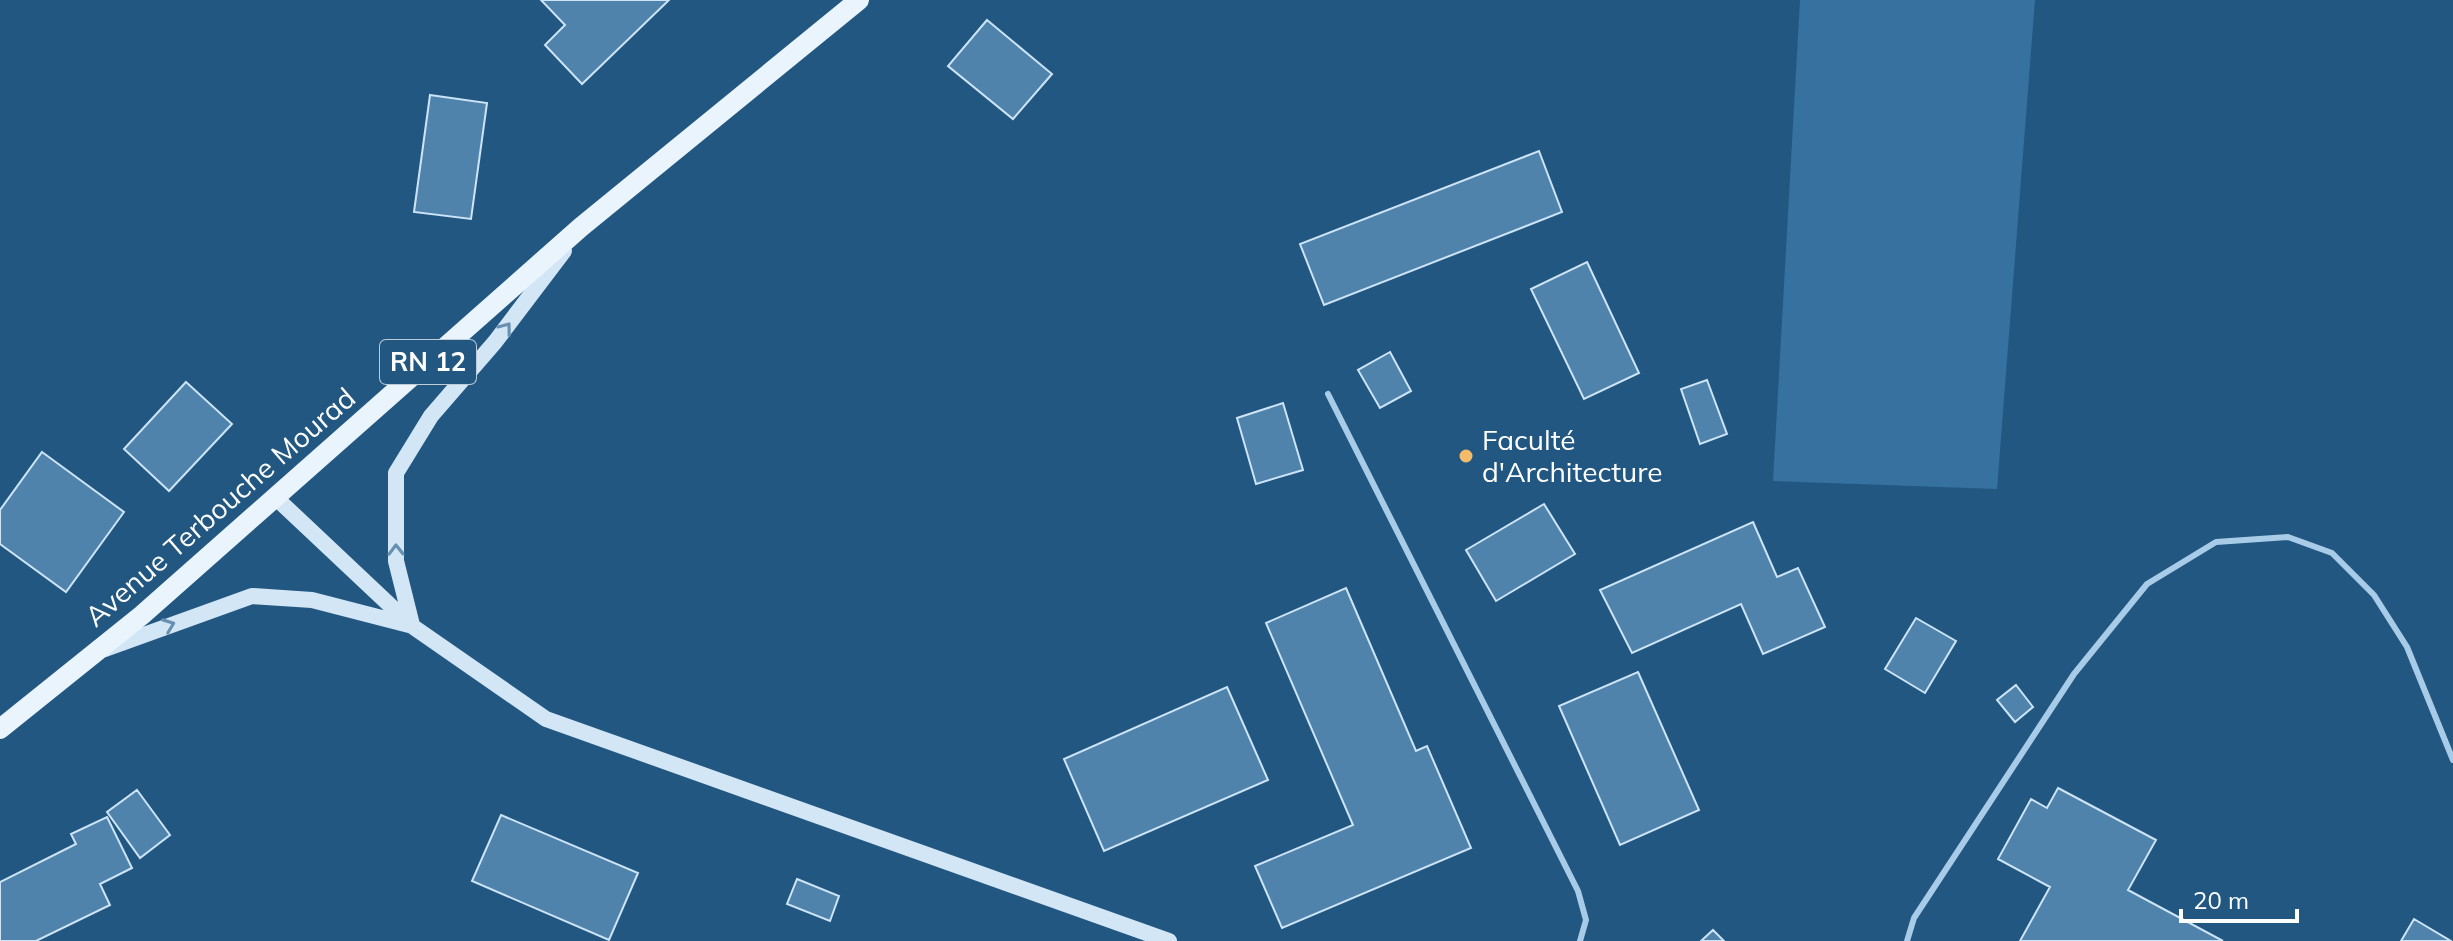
<svg xmlns="http://www.w3.org/2000/svg" width="2453" height="941" font-family="Mulish,sans-serif">
<style>
.green{fill:#36719f}
.building{fill:#4f83ac;stroke:#cce4f6;stroke-width:2}
.lines{fill:none;stroke-linecap:round;stroke-linejoin:round}
.lane{stroke:#a8cce8;stroke-width:6}
.secondary{stroke:#d2e6f6;stroke-width:16}
.primary{stroke:#eaf4fd;stroke-width:20}
.oneway{stroke:#6890b0}
.poi-dot{fill:#f4bc6a;stroke:#225781;stroke-width:3}
.labels{text-anchor:middle;stroke-width:6;stroke-linejoin:round;paint-order:stroke}
.shield{fill:#225781;stroke:#bdcdd9;stroke-width:2}
.shield-label{font-size:26px;font-weight:bold;fill:#fff}
.poi-label{font-size:28px;fill:#fff;stroke:#225781;text-anchor:start}
.street-label{font-size:28px;fill:#fff;stroke:#225781}
</style>
<rect width="100%" height="100%" fill="#225781"/>
<path class="green" d="M 1800,0 L 2035,0 L 1997,489 L 1773,481 Z"/>
<path class="building" d="M 541,0 L 669,0 L 582,84 L 545,45 L 565,25 Z
M 987,20 L 1052,74 L 1013,119 L 948,66 Z
M 430,95 L 487,103 L 471,219 L 414,212 Z
M 1539,151 L 1562,212 L 1324,305 L 1300,244 Z
M 1587,262 L 1639,373 L 1584,399 L 1531,289 Z
M 1390,352 L 1411,391 L 1380,408 L 1358,370 Z
M 1707,380 L 1727,434 L 1700,444 L 1681,389 Z
M 186,382 L 232,424 L 169,491 L 124,449 Z
M 1283,403 L 1303,470 L 1256,484 L 1237,418 Z
M 42,452 L 124,512 L 66,592 L 0,544 L 0,510 Z
M 1544,504 L 1575,554 L 1496,601 L 1466,550 Z
M 1753,522 L 1777,577 L 1798,568 L 1825,627 L 1763,654 L 1741,604 L 1632,653 L 1600,590 Z
M 1346,588 L 1416,751 L 1427,746 L 1471,848 L 1282,928 L 1255,866 L 1353,825 L 1266,623 Z
M 1916,618 L 1956,641 L 1925,693 L 1885,669 Z
M 1638,672 L 1699,810 L 1620,845 L 1559,706 Z
M 2016,685 L 2033,707 L 2015,722 L 1997,700 Z
M 1227,687 L 1268,780 L 1104,851 L 1064,759 Z
M 2058,788 L 2156,840 L 2128,890 L 2223,941 L 2020,941 L 2050,887 L 1998,859 L 2031,799 L 2047,808 Z
M 137,790 L 170,835 L 140,858 L 107,812 Z
M 501,815 L 638,873 L 609,940 L 472,881 Z
M 107,817 L 132,868 L 100,884 L 110,905 L 36,941 L 0,941 L 0,882 L 76,844 L 71,834 Z
M 797,879 L 839,896 L 830,921 L 787,904 Z
M 2414,919 L 2451,941 L 2401,941 Z
M 1713,930 L 1724,941 L 1701,941 Z"/>
<g class="lines">
<path class="lane" d="M 1328,394 L 1578,891 L 1586,920 L 1580,941
M 1907,941 L 1914,918 L 2074,674 L 2147,584 L 2216,542 L 2288,537 L 2332,553 L 2374,595 L 2407,647 L 2453,760"/>
<path class="secondary" d="M 275,497 L 412,626 L 546,719 L 1169,941
M 412,625 L 396,561 L 396,473 L 431,416 L 495,342 L 564,251
M 105,649 L 252,596 L 312,600 L 409,625"/>
<path class="primary" d="M 0,729 L 142,615 L 581,227 L 859,0"/>
</g>
<defs><path id="oneway-chevron" d="M-2-3.5L2.5 0L-2 3.5" fill="none" stroke-width="1.6" stroke-linecap="round" stroke-linejoin="round" transform="scale(2)"/></defs>
<g class="oneway">
<use href="#oneway-chevron" transform="translate(506 328) rotate(-53)"/>
<use href="#oneway-chevron" transform="translate(396 550) rotate(-91)"/>
<use href="#oneway-chevron" transform="translate(169 625) rotate(-21)"/>
</g>
<circle class="poi-dot" cx="1466" cy="456" r="8"/>
<g class="labels">
<rect class="shield" x="380" y="340" width="96" height="44" rx="6"/>
<g class="shield-label">
<text x="428" y="371">RN 12</text>
</g>
<g class="poi-label">
<text x="1482" y="450">Faculté<tspan x="1482" dy="32">d'Architecture</tspan></text>
</g>
<g class="street-label">
<text transform="translate(220 507) rotate(-41)" y="10">Avenue Terbouche Mourad</text>
</g>
</g>
<path d="M2181 909v12h116v-12" fill="none" stroke="#ffffff" stroke-width="4"/>
<text x="2193" y="909" font-size="24" fill="#ffffff" stroke="#225781" stroke-width="6" paint-order="stroke">20 m</text>
</svg>
